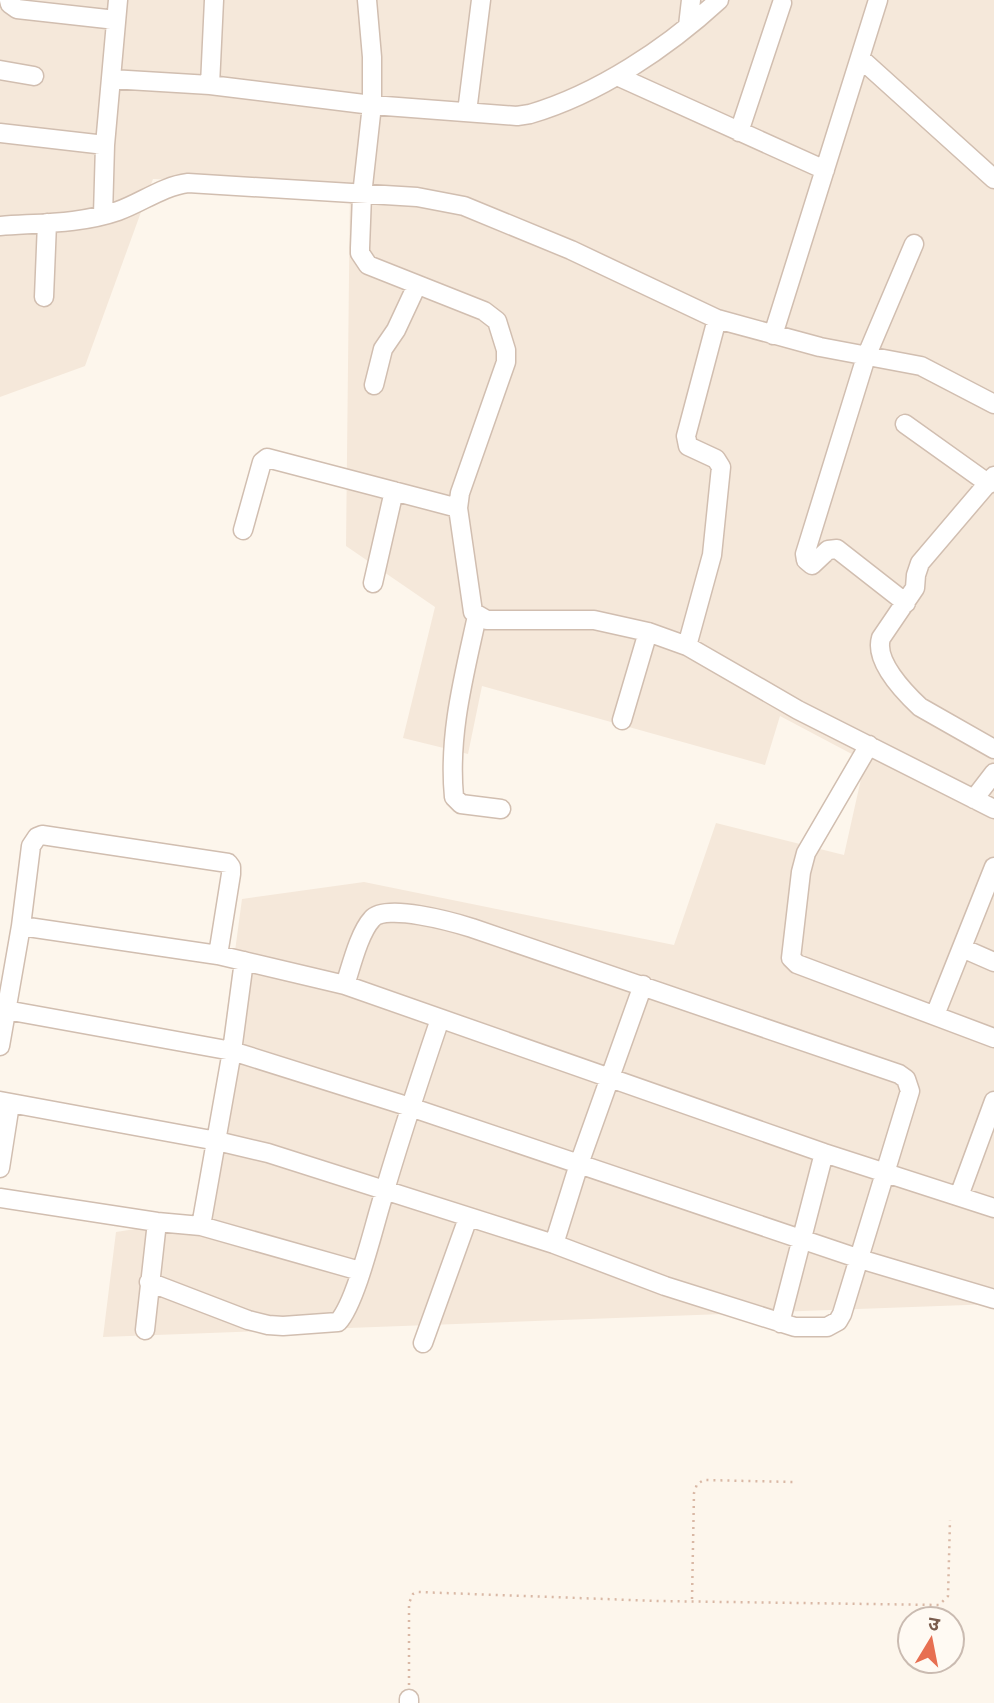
<svg xmlns="http://www.w3.org/2000/svg" width="994" height="1703" font-family="Helvetica,'Noto Sans Devanagari',sans-serif">
<style>
.residential{fill:#f5e8da}
.lines{fill:none;stroke-linecap:round;stroke-linejoin:round}
.street-casing{stroke:#d1beb0;stroke-width:21}
.path{stroke:#d9b8a5;stroke-width:2.5;stroke-dasharray:2 5;stroke-linecap:butt}
.street{stroke:#fff;stroke-width:18}
</style>
<rect width="100%" height="100%" fill="#fdf6ec"/>
<path class="residential" d="M 0,0 L 994,0 L 994,1304 L 103,1337 L 116,1232 L 199,1219 L 242,899 L 364,882 L 674,945 L 716,823 L 844,855 L 865,761 L 780,716 L 765,765 L 482,686 L 468,754 L 403,738 L 435,607 L 346,546 L 350,187 L 153,179 L 85,366 L 0,397 Z"/>
<g class="lines">
<defs>
<path id="street" d="M 9,0 L 10,4 L 17,9 L 116,20
M 367,0 L 372,57 L 372,105 L 362,195 L 360,248 L 360,253 L 368,265 L 484,311 L 497,321 L 506,350 L 506,362 L 460,493 L 458,508 L 473,612 L 487,620 L 594,620 L 648,632 L 687,646 L 798,710 L 994,809
M 688,26 L 691,0
M 860,58 L 994,179
M 0,70 L 34,76
M 617,76 L 825,170
M 111,79 L 210,85 L 372,105 L 517,116 L 530,114 C 598,94 667,48 719,0
M 210,85 L 214,0
M 467,112 L 481,0
M 739,132 L 782,3
M 0,133 L 105,145
M 103,215 L 105,145 L 118,0
M 0,226 C 38,223 81,224 118,211 C 141,203 163,186 188,183 L 417,197 L 464,206 L 571,250 L 717,319 L 820,347 L 921,366 L 994,404
M 44,297 L 47,223
M 773,335 L 878,0
M 374,385 L 383,349 L 396,330 L 417,285
M 905,424 L 989,484
M 994,476 L 920,563 L 916,575 L 915,588 L 881,638 C 874,661 904,692 920,707 L 994,749
M 243,530 L 262,462 L 267,458 L 458,508
M 373,583 L 394,491
M 906,603 L 837,549 L 828,550 L 812,565 L 806,560 L 805,554 L 866,357 L 914,244
M 477,616 C 464,676 448,735 454,797 L 461,804 L 501,809
M 687,646 L 712,555 L 721,467 L 716,459 L 688,446 L 686,436 L 717,319
M 622,720 L 648,632
M 869,745 L 806,853 L 801,872 L 791,958 L 797,964 L 994,1038
M 974,799 L 994,773
M 21,926 L 218,955 L 345,985 L 824,1153 L 994,1208
M 962,948 L 994,962
M 6,1010 L 232,1051 L 410,1107 L 860,1259 L 994,1299
M 935,1015 L 994,867
M 0,1046 L 21,926 L 31,846 L 37,837 L 42,835 L 228,863 L 231,867 L 231,874 L 218,955
M 0,1101 L 217,1141 L 268,1153 L 554,1244 L 665,1286 L 795,1327 L 827,1327 L 838,1321 L 842,1314 L 910,1091 L 906,1079 L 899,1074 L 472,928 C 453,922 385,903 372,919 C 359,933 351,967 345,985
M 0,1168 L 10,1104
M 959,1196 L 994,1101
M 0,1198 L 157,1222 L 201,1226 L 360,1271
M 201,1226 L 232,1051 L 244,961
M 554,1244 L 579,1164 L 643,985
M 149,1282 L 248,1320 L 268,1325 L 283,1326 L 338,1322 C 355,1304 372,1234 380,1207 C 398,1144 419,1081 440,1019
M 780,1323 L 824,1153
M 145,1330 L 157,1222
M 423,1343 L 468,1218
M 409,1703 L 409,1699"/>
</defs>
<use href="#street" class="street-casing"/>
<path class="path" d="M 692,1599 L 694,1493 L 697,1484 L 704,1480 L 794,1482
M 409,1685 L 409,1603 L 413,1594 L 418,1592 L 658,1601 L 939,1605 L 948,1596 L 950,1520"/>
<use href="#street" class="street"/>
</g>
<g transform="translate(931 1640) rotate(10)"><circle r="33" fill="#fffaf3" stroke="#cabbb1" stroke-width="2"/>
<path d="M0-5L12 26L0 18L-12 26Z" fill="#e76f51"/>
<text y="-10" font-size="19" font-weight="bold" text-anchor="middle" fill="#7a5c4d">उ</text>
</g>
</svg>
